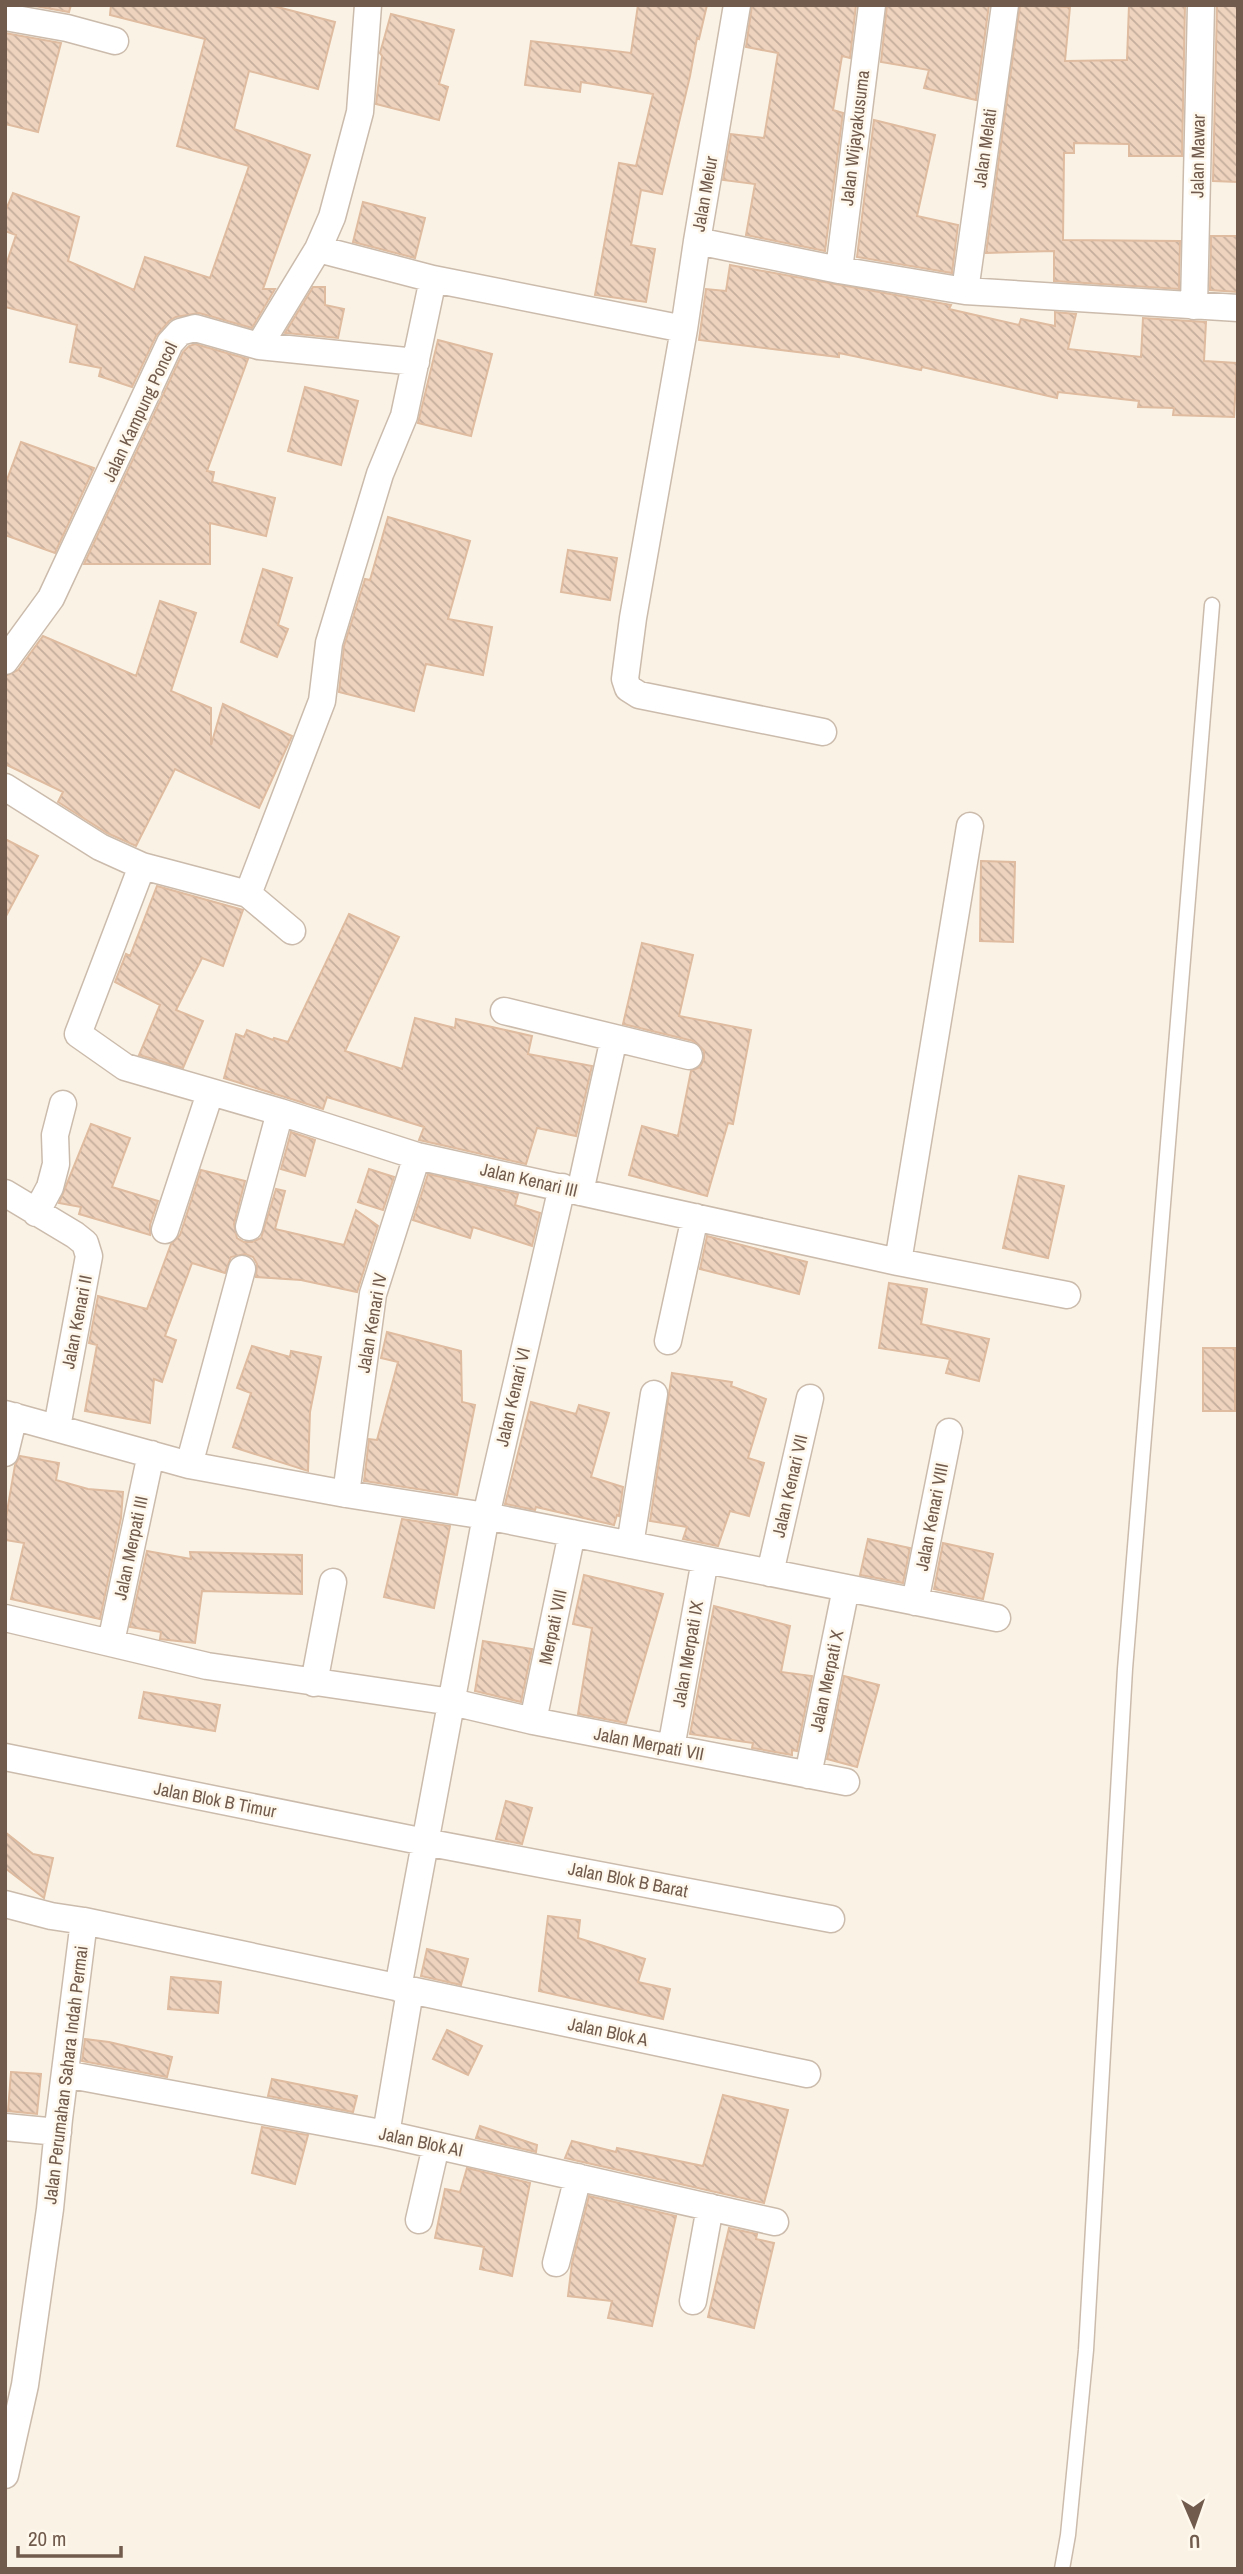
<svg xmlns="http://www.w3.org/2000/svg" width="1243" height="2574" font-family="'Archivo Narrow',sans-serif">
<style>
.building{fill:url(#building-back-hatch);stroke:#dfbba0;stroke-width:2}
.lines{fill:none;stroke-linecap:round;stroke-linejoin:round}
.lane-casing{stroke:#cbbbac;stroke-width:17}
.street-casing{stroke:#cbbbac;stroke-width:29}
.lane{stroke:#fff;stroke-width:14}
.street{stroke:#fff;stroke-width:26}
.labels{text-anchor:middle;stroke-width:5;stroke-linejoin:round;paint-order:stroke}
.street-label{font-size:18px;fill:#715b4c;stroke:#fef7eb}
</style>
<defs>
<pattern id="building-back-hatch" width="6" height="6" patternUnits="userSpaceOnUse" patternTransform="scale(1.75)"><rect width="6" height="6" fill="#eed3be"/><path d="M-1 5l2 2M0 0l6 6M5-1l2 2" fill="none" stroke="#c5ae9d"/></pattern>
</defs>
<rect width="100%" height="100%" fill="#faf3e5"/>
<path class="building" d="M 29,5 L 71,5 L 69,12 Z
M 111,5 L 270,5 L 335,22 L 318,89 L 249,71 L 234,129 L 310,155 L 263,289 L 275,289 L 252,328 L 199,313 L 176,317 L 169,321 L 156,336 L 132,387 L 99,376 L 101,368 L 70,362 L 77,325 L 5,307 L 5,268 L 16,235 L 5,231 L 5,212 L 13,193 L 79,217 L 68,261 L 134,290 L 145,257 L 210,278 L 249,166 L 177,146 L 205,39 L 110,15 Z
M 638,5 L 707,5 L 699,39 L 697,38 L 690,76 L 662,194 L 641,190 L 631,245 L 655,249 L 646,302 L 595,295 L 619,163 L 636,166 L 653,94 L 581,82 L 580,92 L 525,85 L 531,41 L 631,53 Z
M 752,5 L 856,5 L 850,58 L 842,56 L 833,110 L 843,113 L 825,251 L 746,235 L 755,184 L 723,180 L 731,134 L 764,138 L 778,53 L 746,47 Z
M 887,5 L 989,5 L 976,100 L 924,88 L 929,70 L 881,62 Z
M 1020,5 L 1070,7 L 1065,61 L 1127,60 L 1129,5 L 1185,5 L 1182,156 L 1129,156 L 1129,144 L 1074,143 L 1074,153 L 1064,153 L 1063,240 L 1180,241 L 1179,289 L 1054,281 L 1054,251 L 986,253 Z
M 1217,5 L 1238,5 L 1238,182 L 1213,181 Z
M 391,14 L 454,30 L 439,84 L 448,87 L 439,120 L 376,104 L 382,56 L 380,53 Z
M 5,33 L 61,43 L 38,132 L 5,124 Z
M 874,120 L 935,135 L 917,216 L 958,225 L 952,273 L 857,257 Z
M 363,202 L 425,218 L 415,258 L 353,242 Z
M 1211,236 L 1238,236 L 1238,292 L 1210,290 Z
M 730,265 L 951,305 L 949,309 L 1019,325 L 1021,319 L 1055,326 L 1055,312 L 1076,314 L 1068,349 L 1141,357 L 1143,318 L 1206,322 L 1204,361 L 1237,363 L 1234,417 L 1173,415 L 1174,408 L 1138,407 L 1139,401 L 1058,392 L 1057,398 L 922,367 L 921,370 L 839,353 L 839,357 L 699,340 L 706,289 L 726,291 Z
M 313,287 L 325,287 L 325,305 L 344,309 L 338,338 L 285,333 Z
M 438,340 L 492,354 L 471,436 L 418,423 Z
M 195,344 L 248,359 L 207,471 L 214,472 L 212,482 L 275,498 L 266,536 L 210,523 L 210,564 L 84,564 L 183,352 L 189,346 Z
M 305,387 L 358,401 L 341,465 L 288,451 Z
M 21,442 L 94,468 L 55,553 L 5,535 L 5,485 Z
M 388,517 L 470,541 L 448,619 L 492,627 L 483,675 L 426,664 L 414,711 L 339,692 L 344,646 L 365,579 L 370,580 Z
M 568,550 L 617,558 L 610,600 L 561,592 Z
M 263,569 L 292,578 L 278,625 L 288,629 L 277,657 L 241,642 Z
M 160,601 L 196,613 L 171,691 L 211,708 L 211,745 L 223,704 L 292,736 L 259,808 L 175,769 L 136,846 L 107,833 L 58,802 L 63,792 L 5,764 L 5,676 L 18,670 L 43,636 L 136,676 Z
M 5,839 L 38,856 L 5,918 Z
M 981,861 L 1015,862 L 1013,942 L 980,941 Z
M 157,886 L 243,910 L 223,966 L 202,958 L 176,1010 L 203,1021 L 183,1068 L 139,1055 L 160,1005 L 115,982 L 126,954 L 130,956 Z
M 349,914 L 399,937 L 345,1051 L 402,1069 L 415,1018 L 455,1028 L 456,1019 L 532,1036 L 528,1054 L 592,1066 L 576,1136 L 537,1128 L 526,1164 L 419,1140 L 424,1127 L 327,1097 L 323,1109 L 224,1078 L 236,1034 L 244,1037 L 247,1030 L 273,1040 L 274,1038 L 288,1042 Z
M 642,943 L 693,955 L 679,1016 L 751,1030 L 733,1124 L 728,1123 L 707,1196 L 629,1175 L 642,1126 L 678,1136 L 691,1071 L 700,1067 L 704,1059 L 704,1051 L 693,1041 L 623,1024 Z
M 91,1124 L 130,1138 L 112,1187 L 158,1201 L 150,1225 L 150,1235 L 79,1214 L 81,1207 L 59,1203 Z
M 291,1132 L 315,1140 L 305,1176 L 281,1169 Z
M 369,1169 L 394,1177 L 383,1210 L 358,1202 Z
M 201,1170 L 245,1181 L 234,1224 L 237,1238 L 244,1242 L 252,1242 L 261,1238 L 276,1189 L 285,1191 L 275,1229 L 344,1245 L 356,1210 L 378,1226 L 357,1292 L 301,1280 L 256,1277 L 257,1264 L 253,1257 L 245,1254 L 231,1257 L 225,1273 L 192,1263 L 165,1336 L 176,1340 L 162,1382 L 154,1379 L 150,1423 L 85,1411 L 97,1345 L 89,1343 L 98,1296 L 147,1309 L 171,1244 L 180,1235 Z
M 428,1174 L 518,1194 L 515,1205 L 540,1213 L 532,1246 L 473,1227 L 470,1238 L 413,1220 Z
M 1019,1176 L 1064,1186 L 1048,1258 L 1003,1248 Z
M 707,1236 L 807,1262 L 799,1294 L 700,1269 Z
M 889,1283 L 927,1289 L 921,1324 L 989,1339 L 979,1381 L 946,1373 L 950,1359 L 879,1348 Z
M 387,1332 L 461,1351 L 462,1402 L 475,1405 L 457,1495 L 364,1481 L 369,1439 L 377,1440 L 398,1362 L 381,1358 Z
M 252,1346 L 290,1357 L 291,1351 L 321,1357 L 310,1412 L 308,1471 L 233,1447 L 251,1393 L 237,1388 Z
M 1203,1348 L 1235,1348 L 1235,1411 L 1203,1411 Z
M 672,1373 L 732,1382 L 731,1386 L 766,1399 L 748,1458 L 764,1463 L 749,1516 L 730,1511 L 718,1546 L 683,1539 L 687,1527 L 650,1521 Z
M 531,1402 L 576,1414 L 579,1405 L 609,1413 L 591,1477 L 623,1487 L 619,1516 L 617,1515 L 614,1525 L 536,1507 L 535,1510 L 505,1504 Z
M 20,1456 L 59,1463 L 56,1480 L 88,1489 L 123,1492 L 121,1518 L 100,1619 L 11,1599 L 24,1543 L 5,1540 L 5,1523 L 15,1465 Z
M 402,1519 L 450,1526 L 434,1608 L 384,1597 Z
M 868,1539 L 910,1548 L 903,1583 L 860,1575 Z
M 943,1543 L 993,1554 L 983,1599 L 934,1589 Z
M 147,1551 L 191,1559 L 190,1552 L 302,1555 L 302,1594 L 202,1591 L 195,1643 L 160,1639 L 161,1632 L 130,1627 Z
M 584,1575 L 663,1594 L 626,1723 L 578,1714 L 592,1628 L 573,1624 Z
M 714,1606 L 790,1626 L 781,1672 L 812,1676 L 797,1751 L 792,1750 L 792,1755 L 752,1748 L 753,1743 L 690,1734 Z
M 483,1641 L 532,1649 L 521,1702 L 475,1691 Z
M 844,1676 L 879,1685 L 857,1767 L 827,1759 Z
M 144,1692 L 220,1705 L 215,1731 L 139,1718 Z
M 506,1801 L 532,1808 L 522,1844 L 496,1839 Z
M 5,1832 L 33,1854 L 53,1858 L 44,1898 L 5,1868 Z
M 548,1916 L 580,1920 L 578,1938 L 645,1959 L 638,1982 L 670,1989 L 663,2019 L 539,1991 Z
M 427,1949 L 468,1959 L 461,1985 L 421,1976 Z
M 171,1977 L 221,1982 L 218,2013 L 168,2009 Z
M 447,2030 L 482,2046 L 468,2075 L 433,2059 Z
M 85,2039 L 109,2042 L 172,2057 L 167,2077 L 82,2061 Z
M 11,2072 L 41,2074 L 37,2114 L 8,2111 Z
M 272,2079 L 357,2096 L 353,2112 L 268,2096 Z
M 723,2095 L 788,2110 L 764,2203 L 565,2158 L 572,2141 L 616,2152 L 617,2148 L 703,2166 Z
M 480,2126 L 537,2145 L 536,2152 L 476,2138 Z
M 262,2127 L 308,2135 L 295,2184 L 252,2173 Z
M 467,2168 L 530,2183 L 512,2276 L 480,2269 L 484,2247 L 435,2238 L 445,2189 L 460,2192 Z
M 589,2196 L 676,2216 L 652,2326 L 608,2318 L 612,2301 L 568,2296 L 572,2263 Z
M 729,2228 L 757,2234 L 756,2239 L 774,2243 L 754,2328 L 708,2317 Z"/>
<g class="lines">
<defs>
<path id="lane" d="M 1062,2569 L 1068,2535 L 1086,2350 L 1125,1669 L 1212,605"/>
<path id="street" d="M 737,5 L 697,241 L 839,270 L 965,291 L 1238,308
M 5,17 L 67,28 L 115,41
M 839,270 L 872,5
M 433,279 L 684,329 L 697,241
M 965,291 L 1005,5
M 1194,306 L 1201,5
M 684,329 L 633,618 L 625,679 L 628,688 L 639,695 L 823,732
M 259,346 L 318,249 L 332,217 L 360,112 L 368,5
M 5,661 L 51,598 L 170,343 L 180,332 L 195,328 L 259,346 L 416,362
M 5,787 L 100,847 L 142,866 L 248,894 L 292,931
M 142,866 L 78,1034 L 125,1067 L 280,1112
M 248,894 L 322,701 L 329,643 L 380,474 L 404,416 L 433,279 L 318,249
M 504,1011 L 689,1056
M 580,1192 L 614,1038
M 5,1193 L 75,1235 L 85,1243 L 89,1256 L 57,1427
M 36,1213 L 50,1187 L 56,1164 L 55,1135 L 63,1104
M 249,1227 L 280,1112 L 417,1156 L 898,1262 L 1067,1295
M 165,1230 L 210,1093
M 898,1262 L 970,826
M 668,1341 L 695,1217
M 5,1414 L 189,1465 L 346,1494 L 486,1516 L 997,1618
M 5,1453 L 14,1416
M 189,1465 L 242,1269
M 346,1494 L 373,1294 L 417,1156
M 630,1545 L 654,1394
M 770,1573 L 810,1398
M 915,1602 L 949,1432
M 5,1618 L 207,1666 L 452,1702 L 533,1721 L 846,1782
M 111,1642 L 151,1454
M 314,1683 L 333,1582
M 533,1721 L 572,1533
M 671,1748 L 705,1560
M 5,1757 L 425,1842 L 831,1919
M 808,1775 L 846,1588
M 5,1904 L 51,1916 L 84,1921
M 398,1988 L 486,1516 L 562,1187
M 65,2074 L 386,2134 L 775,2222
M 5,2127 L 58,2132
M 386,2134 L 410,1991
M 419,2220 L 436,2146
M 556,2263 L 578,2177
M 693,2301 L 710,2207
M 5,2475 L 25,2385 L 50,2209 L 59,2119 L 84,1921 L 807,2074"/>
</defs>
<use href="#lane" class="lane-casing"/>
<use href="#street" class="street-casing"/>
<use href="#lane" class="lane"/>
<use href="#street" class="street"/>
</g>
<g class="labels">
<g class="street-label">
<text transform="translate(855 138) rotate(-83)" y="6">Jalan Wijayakusuma</text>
<text transform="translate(985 148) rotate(-82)" y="6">Jalan Melati</text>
<text transform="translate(1198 156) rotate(-89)" y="6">Jalan Mawar</text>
<text transform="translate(705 194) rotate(-80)" y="6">Jalan Melur</text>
<text transform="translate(140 412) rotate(-65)" y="6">Jalan Kampung Poncol</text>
<text transform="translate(529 1180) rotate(13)" y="6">Jalan Kenari III</text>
<text transform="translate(77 1322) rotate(-79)" y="6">Jalan Kenari II</text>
<text transform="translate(372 1323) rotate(-80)" y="6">Jalan Kenari IV</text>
<text transform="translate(513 1397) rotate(-77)" y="6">Jalan Kenari VI</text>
<text transform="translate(790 1486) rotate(-77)" y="6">Jalan Kenari VII</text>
<text transform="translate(932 1517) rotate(-79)" y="6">Jalan Kenari VIII</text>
<text transform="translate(131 1548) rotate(-78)" y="6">Jalan Merpati III</text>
<text transform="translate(553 1627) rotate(-78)" y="6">Merpati VIII</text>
<text transform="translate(688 1654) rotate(-80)" y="6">Jalan Merpati IX</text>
<text transform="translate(827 1681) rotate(-78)" y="6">Jalan Merpati X</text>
<text transform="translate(649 1744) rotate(11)" y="6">Jalan Merpati VII</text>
<text transform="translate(215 1800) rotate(11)" y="6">Jalan Blok B Timur</text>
<text transform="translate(628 1880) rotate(11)" y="6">Jalan Blok B Barat</text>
<text transform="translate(608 2032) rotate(12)" y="6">Jalan Blok A</text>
<text transform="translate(66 2075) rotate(-83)" y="6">Jalan Perumahan Sahara Indah Permai</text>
<text transform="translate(421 2142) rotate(12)" y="6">Jalan Blok AI</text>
</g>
</g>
<rect width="1243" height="2574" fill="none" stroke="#715b4c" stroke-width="14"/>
<g transform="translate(1194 2525) rotate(178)" stroke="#fef7eb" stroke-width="5" paint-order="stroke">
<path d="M0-5L12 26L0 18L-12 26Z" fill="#715b4c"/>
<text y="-10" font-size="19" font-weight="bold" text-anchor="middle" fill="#715b4c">U</text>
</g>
<path d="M18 2546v10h103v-10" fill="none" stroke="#715b4c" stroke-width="3.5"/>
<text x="28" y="2546" font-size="21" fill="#715b4c" stroke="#fef7eb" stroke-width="5" paint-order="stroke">20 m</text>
</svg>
